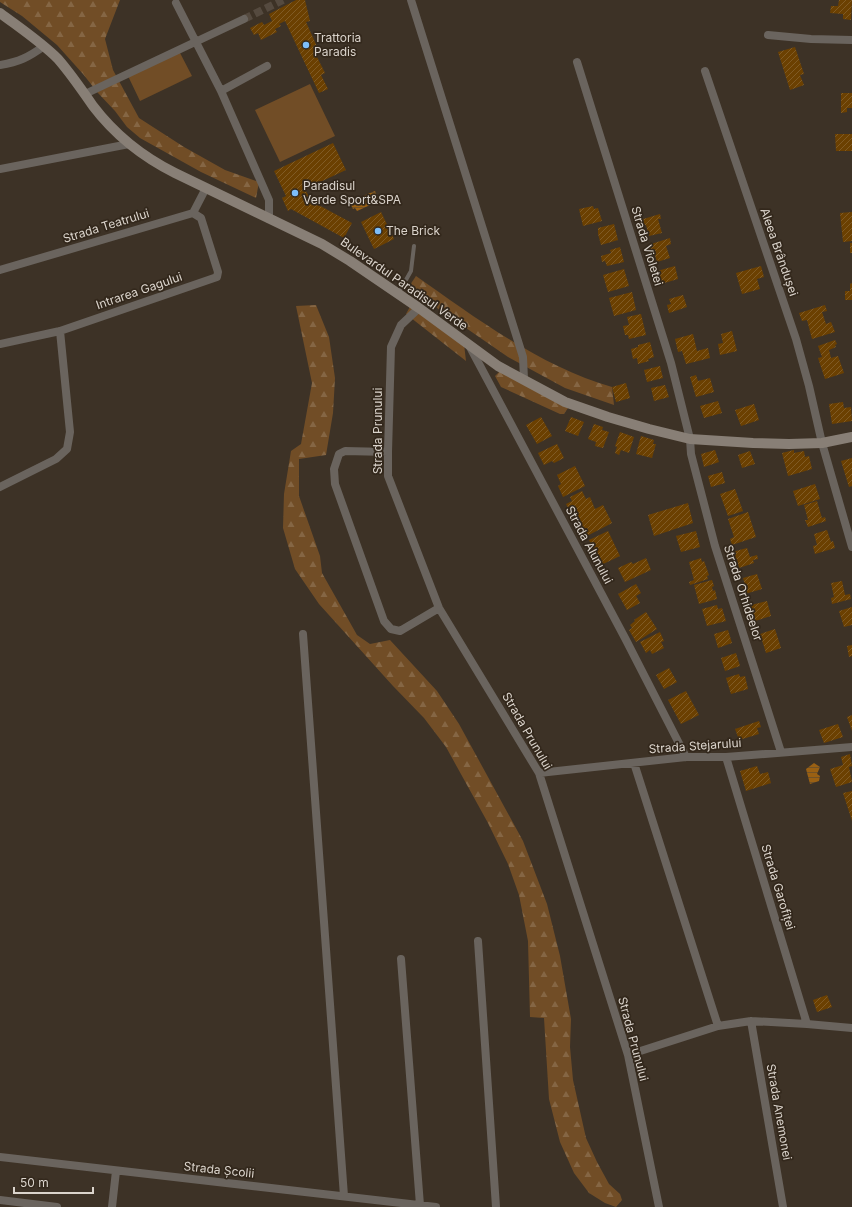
<svg xmlns="http://www.w3.org/2000/svg" width="852" height="1207" font-family="Inter,sans-serif">
<style>
.green{fill:#714d26}
.forest{fill:url(#forest-firs)}
.water{fill:url(#water-rules)}
.building{fill:url(#building-hatch)}
.lines{fill:none;stroke-linecap:round;stroke-linejoin:round}
.street-tunnel{stroke:#554a3f;stroke-width:8;stroke-dasharray:8 4;stroke-linecap:butt}
.lane{stroke:#6a645e;stroke-width:4}
.street{stroke:#6a645e;stroke-width:8}
.secondary{stroke:#887f76;stroke-width:10}
.poi-dot{fill:#7dbef9;stroke:#33281c;stroke-width:1.5}
.labels{text-anchor:middle;stroke-width:3.5;stroke-linejoin:round;paint-order:stroke}
.poi-label{font-size:12px;fill:#dbd4cc;stroke:#33281c;text-anchor:start}
.street-label{font-size:12px;fill:#dbd4cc;stroke:#33281c}
</style>
<defs>
<pattern id="forest-firs" width="22" height="20" patternUnits="userSpaceOnUse"><rect width="22" height="20" fill="#714d26"/><path d="M5 1l3.5 6h-7zM16 11l3.5 6h-7z" fill="#856644"/></pattern>
<pattern id="water-rules" width="6" height="5" patternUnits="userSpaceOnUse"><rect width="6" height="5" fill="#9a6013"/><path d="M0 2.5h6" fill="none" stroke="#725226"/></pattern>
<pattern id="building-hatch" width="6" height="6" patternUnits="userSpaceOnUse"><rect width="6" height="6" fill="#6b4001"/><path d="M-1 1l2-2M0 6l6-6M5 7l2-2" fill="none" stroke="#805b25"/></pattern>
</defs>
<rect width="100%" height="100%" fill="#3d3226"/>
<path class="green" d="M 179,51 L 192,76 L 140,101 L 128,76 Z
M 310,84 L 335,136 L 280,162 L 255,110 Z"/>
<path class="forest" d="M 0,0 L 120,0 L 105,39 L 113,70 L 139,118 L 184,147 L 225,170 L 259,182 L 256,198 L 201,172 L 140,138 L 127,127 L 115,111 L 98,93 L 83,74 L 57,45 L 22,16 L 0,2 Z
M 416,276 C 476,318 541,367 612,387 L 614,405 L 565,388 L 508,357 L 408,288 Z
M 412,303 L 464,344 L 466,361 L 406,314 Z
M 316,305 L 329,337 L 335,378 L 333,413 L 326,455 L 299,459 L 299,496 L 320,556 L 322,573 L 357,635 L 370,644 L 390,640 L 437,691 L 459,724 L 523,841 L 547,904 L 560,956 L 571,1019 L 570,1047 L 573,1080 L 586,1138 L 597,1162 L 609,1184 L 620,1194 L 622,1200 L 616,1207 L 605,1203 L 589,1193 L 574,1173 L 560,1142 L 549,1099 L 544,1018 L 530,1017 L 528,941 L 519,895 L 508,864 L 488,823 L 446,747 L 424,718 L 393,686 L 319,604 L 295,569 L 283,528 L 284,494 L 291,451 L 301,444 L 312,383 L 296,306 Z
M 500,371 L 568,408 L 564,414 L 560,414 L 501,387 L 495,376 Z"/>
<path class="water" d="M 375,191 L 379,201 L 357,211 L 355,208 L 353,209 L 351,205 L 353,204 L 351,201 Z
M 814,763 L 820,767 L 817,774 L 820,776 L 819,781 L 810,784 L 806,769 Z"/>
<path class="building" d="M 296,0 L 305,0 L 310,21 L 306,22 L 319,51 L 315,53 L 325,73 L 321,75 L 328,89 L 319,93 L 285,21 L 279,24 L 281,26 L 275,29 L 277,32 L 261,40 L 258,33 L 254,35 L 250,28 L 262,22 L 264,25 L 272,21 L 269,14 Z
M 839,0 L 852,0 L 851,20 L 843,19 L 843,14 L 830,13 L 831,6 L 838,6 Z
M 795,47 L 804,74 L 800,75 L 804,85 L 790,90 L 778,52 Z
M 841,93 L 852,93 L 852,108 L 847,108 L 847,112 L 841,113 Z
M 835,134 L 852,134 L 852,151 L 836,151 Z
M 333,143 L 346,170 L 305,189 L 311,201 L 352,223 L 344,238 L 291,209 L 288,211 L 282,198 L 286,196 L 274,171 Z
M 593,206 L 594,209 L 598,208 L 602,221 L 583,226 L 579,209 Z
M 381,212 L 394,239 L 374,249 L 361,222 Z
M 852,212 L 852,241 L 843,242 L 840,213 Z
M 660,214 L 661,219 L 658,219 L 662,233 L 649,236 L 646,225 L 642,226 L 640,220 Z
M 614,224 L 618,240 L 601,245 L 598,234 L 598,228 Z
M 670,238 L 671,244 L 666,246 L 670,258 L 657,262 L 653,249 L 649,250 L 648,245 Z
M 850,243 L 852,243 L 852,253 L 850,253 Z
M 620,247 L 624,262 L 607,266 L 605,261 L 602,262 L 601,256 L 611,253 L 610,250 Z
M 675,266 L 678,279 L 661,284 L 657,271 Z
M 761,266 L 764,277 L 757,279 L 760,289 L 742,294 L 736,273 Z
M 624,269 L 629,286 L 608,292 L 603,275 Z
M 852,283 L 852,300 L 845,300 L 845,291 L 850,291 L 850,284 Z
M 632,292 L 636,310 L 614,316 L 609,298 Z
M 683,295 L 687,307 L 669,313 L 667,305 L 671,304 L 669,299 Z
M 825,305 L 827,311 L 822,312 L 826,324 L 831,322 L 835,332 L 812,339 L 807,320 L 802,321 L 799,313 Z
M 641,314 L 646,335 L 629,339 L 628,335 L 625,335 L 623,326 L 629,325 L 627,317 Z
M 732,331 L 737,351 L 720,355 L 718,344 L 723,343 L 721,334 Z
M 693,334 L 697,351 L 708,348 L 710,358 L 686,364 L 682,351 L 678,352 L 675,339 Z
M 835,340 L 837,344 L 835,345 L 836,347 L 829,350 L 831,358 L 838,356 L 844,373 L 825,379 L 818,358 L 822,357 L 818,346 Z
M 650,342 L 654,357 L 648,359 L 649,361 L 638,364 L 637,358 L 633,359 L 631,349 L 638,347 L 638,345 Z
M 660,366 L 663,378 L 647,382 L 644,370 Z
M 696,375 L 698,381 L 710,378 L 714,392 L 696,397 L 690,377 Z
M 626,383 L 630,398 L 616,402 L 612,387 Z
M 665,385 L 669,397 L 654,401 L 651,388 Z
M 718,401 L 722,413 L 704,418 L 700,406 Z
M 843,402 L 844,408 L 851,407 L 852,421 L 832,424 L 829,404 Z
M 754,404 L 759,420 L 741,426 L 735,410 Z
M 541,417 L 552,436 L 537,444 L 526,425 Z
M 571,417 L 584,422 L 578,436 L 565,431 Z
M 594,424 L 603,427 L 602,430 L 609,432 L 603,448 L 595,446 L 596,442 L 588,439 Z
M 620,432 L 634,437 L 629,453 L 621,450 L 619,455 L 615,453 L 617,447 L 615,446 Z
M 641,436 L 654,440 L 653,444 L 656,444 L 652,458 L 636,454 Z
M 557,444 L 564,458 L 554,463 L 552,461 L 544,465 L 538,453 Z
M 715,450 L 719,462 L 704,467 L 701,454 Z
M 794,450 L 794,453 L 804,451 L 805,457 L 809,456 L 812,469 L 788,476 L 782,453 Z
M 750,451 L 755,464 L 742,468 L 738,455 Z
M 852,458 L 852,486 L 849,487 L 841,461 Z
M 575,466 L 585,486 L 563,497 L 558,486 L 561,484 L 557,475 Z
M 722,472 L 725,483 L 711,487 L 708,476 Z
M 815,484 L 820,499 L 798,506 L 793,491 Z
M 735,489 L 743,511 L 728,516 L 720,494 Z
M 582,491 L 586,499 L 590,497 L 595,509 L 603,505 L 612,523 L 583,538 L 566,504 L 572,501 L 570,497 Z
M 817,501 L 822,518 L 825,517 L 826,521 L 808,527 L 805,520 L 808,520 L 804,505 Z
M 688,503 L 693,523 L 654,536 L 648,515 Z
M 748,512 L 756,537 L 732,545 L 730,539 L 734,537 L 728,519 Z
M 827,530 L 831,542 L 833,541 L 835,548 L 815,554 L 813,546 L 817,545 L 814,534 Z
M 608,531 L 620,556 L 601,565 L 589,540 Z
M 696,531 L 700,547 L 681,552 L 676,536 Z
M 747,548 L 750,557 L 757,555 L 758,559 L 753,560 L 754,563 L 739,568 L 737,559 L 734,559 L 732,552 Z
M 646,558 L 651,570 L 625,582 L 618,568 L 631,562 L 633,564 Z
M 701,558 L 702,562 L 704,561 L 709,575 L 707,576 L 708,579 L 690,585 L 689,582 L 694,580 L 689,562 Z
M 757,574 L 762,589 L 745,594 L 742,586 L 745,585 L 743,578 Z
M 712,580 L 714,586 L 712,587 L 713,591 L 715,590 L 717,599 L 699,604 L 694,585 Z
M 842,581 L 845,595 L 850,594 L 851,599 L 832,604 L 831,598 L 834,597 L 831,583 Z
M 636,584 L 641,593 L 636,596 L 640,603 L 627,610 L 618,594 Z
M 767,601 L 771,616 L 755,621 L 753,614 L 750,615 L 747,606 Z
M 717,605 L 718,609 L 722,608 L 726,621 L 707,626 L 702,609 Z
M 852,607 L 852,625 L 844,627 L 839,611 Z
M 646,612 L 657,629 L 636,642 L 629,630 L 632,628 L 630,625 L 635,621 L 634,620 Z
M 775,629 L 781,648 L 766,653 L 760,634 Z
M 728,630 L 732,643 L 718,648 L 714,634 Z
M 660,632 L 664,641 L 661,642 L 664,648 L 652,654 L 650,650 L 646,653 L 640,642 Z
M 852,645 L 852,656 L 849,657 L 847,646 Z
M 736,653 L 740,666 L 725,671 L 721,658 Z
M 669,668 L 677,682 L 664,689 L 656,675 Z
M 739,674 L 740,677 L 745,676 L 748,689 L 731,694 L 726,678 Z
M 686,691 L 699,715 L 681,724 L 668,700 Z
M 852,715 L 852,731 L 847,717 Z
M 759,721 L 761,727 L 757,728 L 759,734 L 739,740 L 735,729 Z
M 838,724 L 843,737 L 824,743 L 819,730 Z
M 850,754 L 852,766 L 849,767 L 852,782 L 836,787 L 830,769 L 843,765 L 841,757 Z
M 757,766 L 760,774 L 768,772 L 771,783 L 746,791 L 740,771 Z
M 852,791 L 852,821 L 843,793 Z
M 827,995 L 832,1007 L 817,1012 L 813,1000 Z"/>
<g class="lines">
<path class="street-tunnel" d="M 244,19 L 283,0"/>
<path class="lane" d="M 398,294 L 411,271 L 414,246"/>
<path class="street" d="M 411,0 L 523,357 L 524,379
M 176,3 L 221,91 L 269,200 L 269,219
M 768,35 L 811,39 L 852,40
M 577,62 L 671,363 L 690,439 L 691,454 L 715,546 L 781,752
M 0,65 C 19,62 29,57 44,46
M 705,71 L 796,339 L 809,386 L 822,443 L 852,547
M 221,91 L 267,66
M 85,94 L 244,19
M 0,169 L 129,144
M 193,213 L 206,188
M 0,270 L 193,213
M 419,308 L 401,325 L 391,347 L 388,452 L 388,476 L 439,608 L 539,773 L 628,1055 L 659,1207
M 0,344 L 60,331 L 217,277 L 218,272 L 201,218 L 193,213
M 470,347 L 625,638 L 686,757
M 388,452 L 345,451 L 339,454 L 334,469 L 335,484 L 384,621 L 391,629 L 400,631 L 439,608
M 0,487 L 56,459 L 67,449 L 70,432 L 60,331
M 303,634 L 344,1196
M 726,757 L 807,1024
M 634,763 L 718,1026
M 539,773 L 686,757 L 726,757 L 852,747
M 478,941 L 496,1207
M 401,959 L 420,1205
M 751,1021 L 783,1207
M 628,1055 L 718,1026 L 751,1021 L 807,1024 L 852,1028
M 0,1157 L 436,1207
M 0,1200 L 57,1207
M 112,1207 L 116,1171"/>
<path class="secondary" d="M 0,13 C 20,28 41,42 58,59 C 71,74 82,90 93,106 C 115,135 143,157 175,173 L 322,244 L 350,261 L 419,308 L 498,366 L 565,402 L 608,417 L 649,429 L 690,439 L 753,443 L 789,444 L 822,443 L 852,437"/>
</g>
<g class="poi-dot">
<circle cx="306" cy="45" r="4"/>
<circle cx="295" cy="193" r="4"/>
<circle cx="378" cy="231" r="4"/>
</g>
<g class="labels">
<g class="poi-label">
<text x="314" y="42">Trattoria<tspan x="314" dy="14">Paradis</tspan></text>
<text x="303" y="190">Paradisul<tspan x="303" dy="14">Verde Sport&amp;SPA</tspan></text>
<text x="386" y="235">The Brick</text>
</g>
<g class="street-label">
<text transform="translate(106 226) rotate(-17)" y="4">Strada Teatrului</text>
<text transform="translate(647 246) rotate(73)" y="4">Strada Violetei</text>
<text transform="translate(779 252) rotate(71)" y="4">Aleea Brândușei</text>
<text transform="translate(404 284) rotate(35)" y="4">Bulevardul Paradisul Verde</text>
<text transform="translate(139 291) rotate(-19)" y="4">Intrarea Gagului</text>
<text transform="translate(378 431) rotate(-90)" y="4">Strada Prunului</text>
<text transform="translate(589 545) rotate(62)" y="4">Strada Alunului</text>
<text transform="translate(743 593) rotate(72)" y="4">Strada Orhideelor</text>
<text transform="translate(527 731) rotate(60)" y="4">Strada Prunului</text>
<text transform="translate(695 746) rotate(-4)" y="4">Strada Stejarului</text>
<text transform="translate(778 887) rotate(73)" y="4">Strada Garofiței</text>
<text transform="translate(633 1039) rotate(75)" y="4">Strada Prunului</text>
<text transform="translate(779 1112) rotate(80)" y="4">Strada Anemonei</text>
<text transform="translate(219 1170) rotate(6)" y="4">Strada Școlii</text>
</g>
</g>
<path d="M14 1187v6h79v-6" fill="none" stroke="#dbd4cc" stroke-width="2"/>
<text x="20" y="1187" font-size="12" fill="#dbd4cc" stroke="#33281c" stroke-width="3" paint-order="stroke">50 m</text>
</svg>
